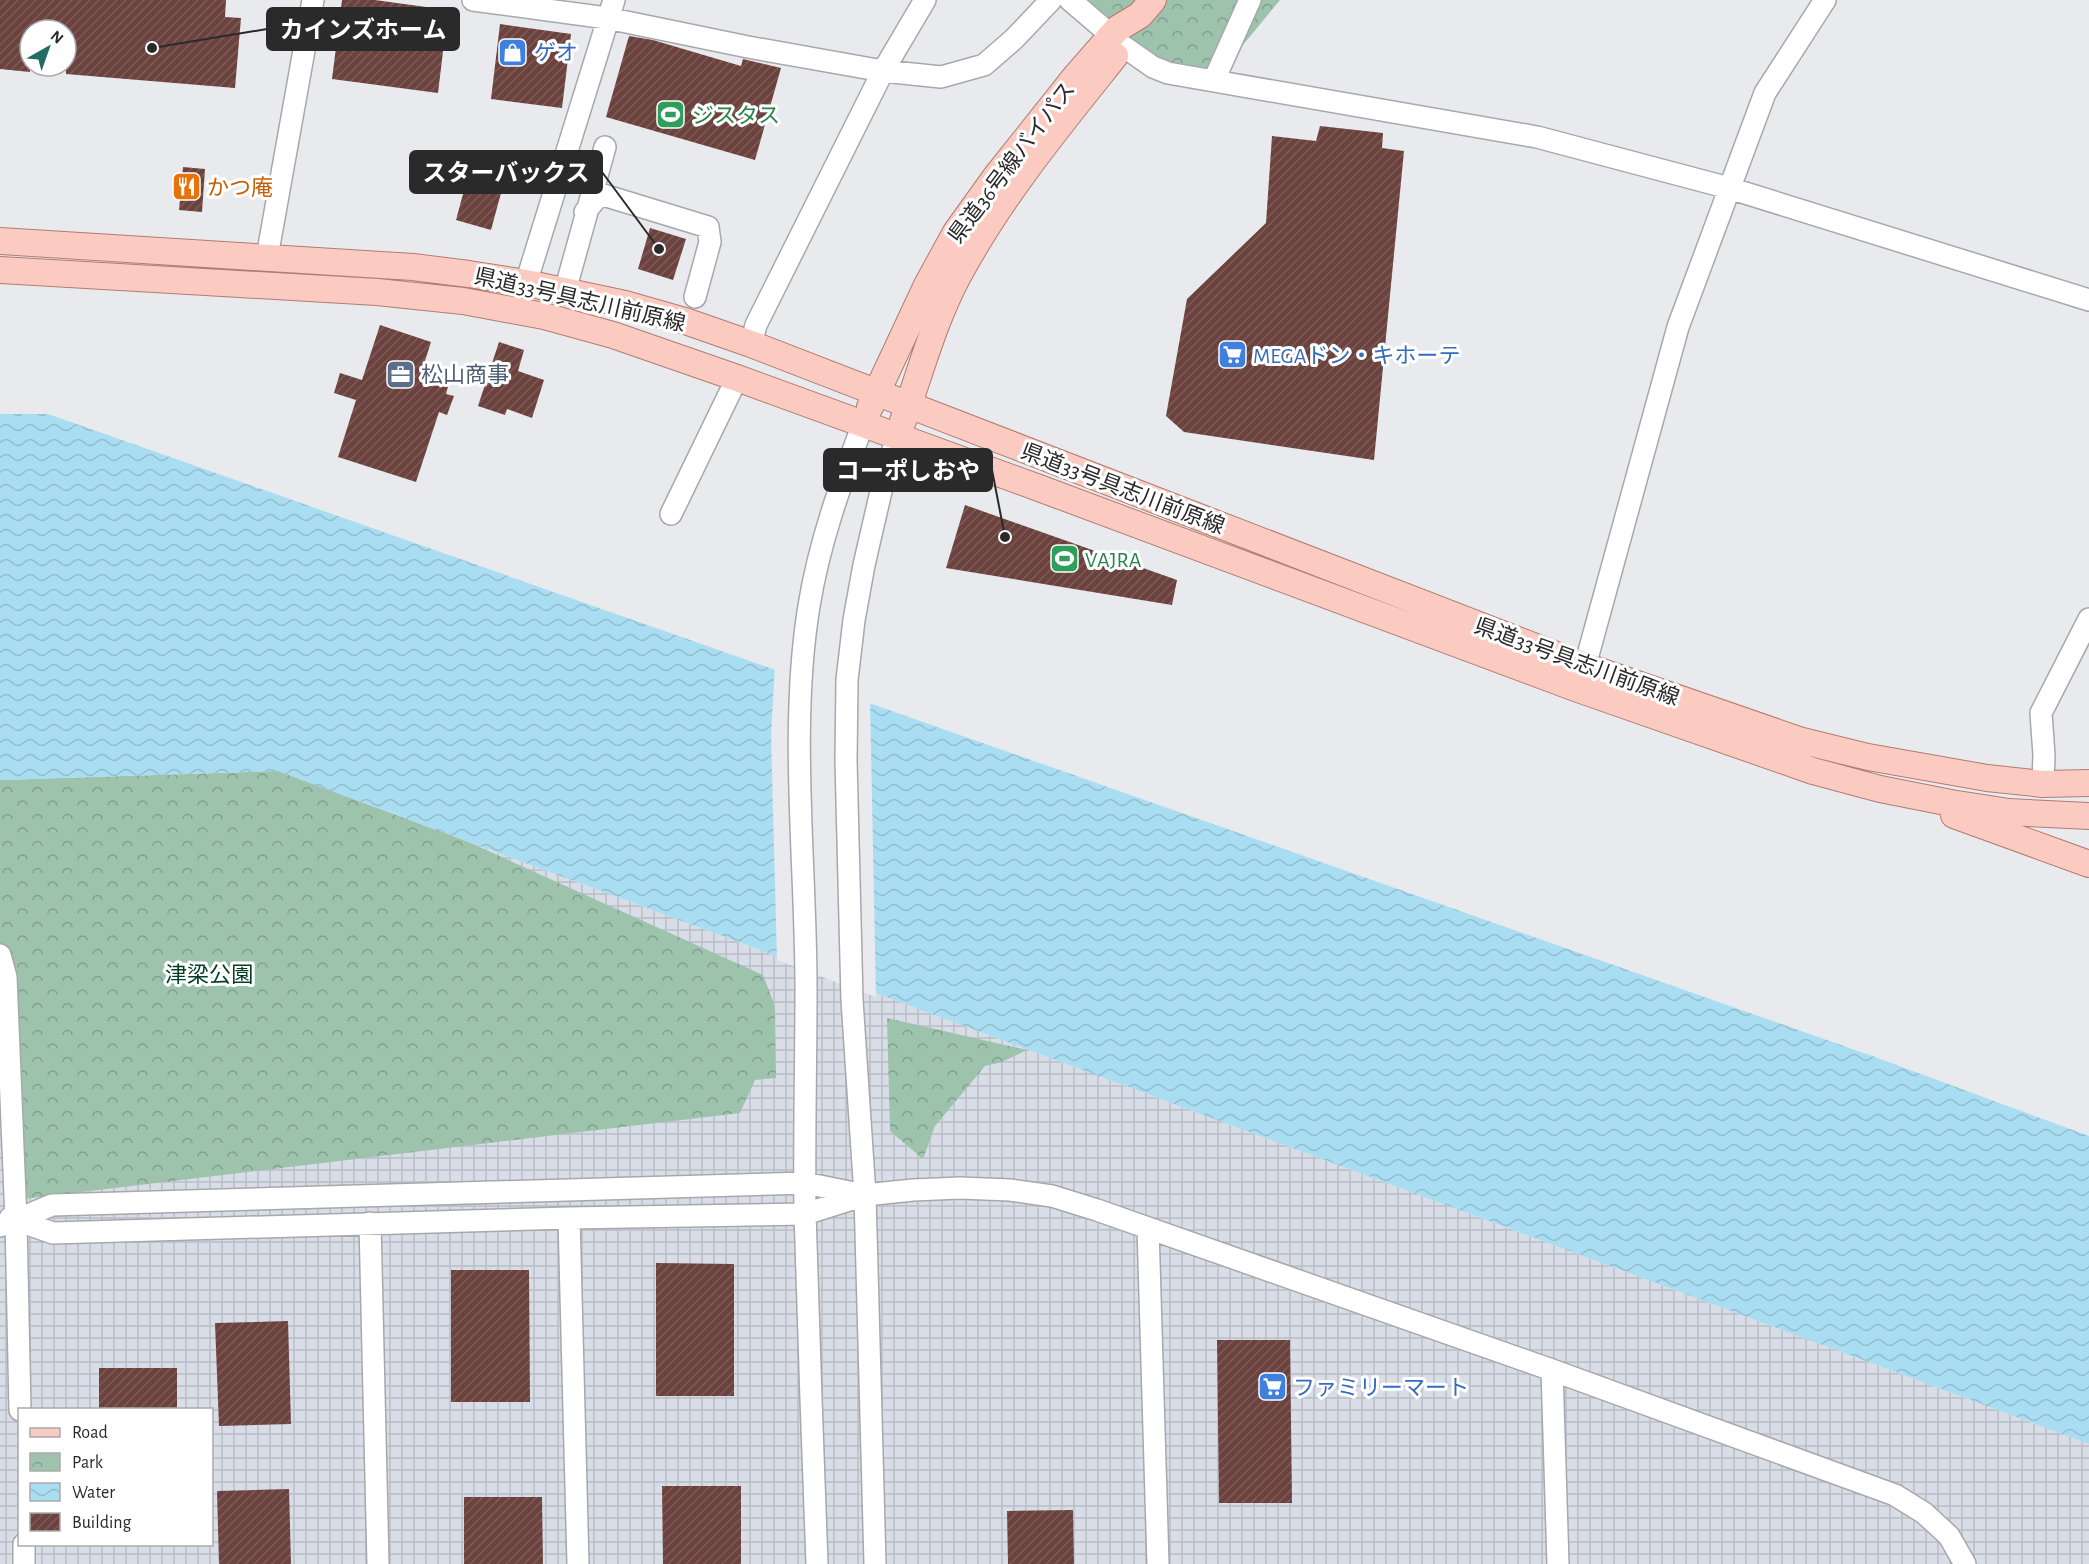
<svg xmlns="http://www.w3.org/2000/svg" width="2089" height="1564" font-family="'Alegreya Sans','Noto Sans JP',sans-serif">
<style>
.industrial{fill:url(#industrial-grid);fill-rule:evenodd}
.park{fill:url(#park-crowns)}
.water{fill:url(#water-waves)}
.pier{fill:#e9eaed}
.building{fill:url(#building-hatch)}
.lines{fill:none;stroke-linecap:round;stroke-linejoin:round}
.minor-casing{stroke:#a7a8ab;stroke-width:24}
.major-casing{stroke:#b17c71;stroke-width:28}
.minor{stroke:#fff;stroke-width:21}
.major{stroke:#fbcbc1;stroke-width:26}
.labels{text-anchor:middle;stroke-width:6;stroke-linejoin:round;paint-order:stroke}
.shop-label{font-size:22px;fill:#366cbe;stroke:#fff;text-anchor:start}
.leisure-label{font-size:22px;fill:#27864d;stroke:#fff;text-anchor:start}
.street-label{font-size:22px;fill:#2a2a2b;stroke:#fff}
.food-label{font-size:22px;fill:#c56008;stroke:#fff;text-anchor:start}
.service-label{font-size:22px;fill:#4e5e75;stroke:#fff;text-anchor:start}
.park-label{font-size:22px;fill:#023d24;stroke:#fff}
.leader{fill:none;stroke:#2a2a2b;stroke-width:2}
.callout-dot{fill:#2a2a2b;stroke:#fff;stroke-width:2}
.callout{fill:#2a2a2b;stroke:#2a2a2b;stroke-width:2}
.callout-label{font-size:24px;text-anchor:middle;font-weight:bold;fill:#fff}
</style>
<defs>
<pattern id="industrial-grid" width="8" height="8" patternUnits="userSpaceOnUse" patternTransform="scale(1.5)"><rect width="8" height="8" fill="#d9dde7"/><path d="M0 4h8M4 0v8" fill="none" stroke="#babec6"/></pattern>
<pattern id="park-crowns" width="20" height="18" patternUnits="userSpaceOnUse" patternTransform="scale(1.5)"><rect width="20" height="18" fill="#9ec3ad"/><path d="M2 6a3 3 0 1 1 6 0M12 15a3 3 0 1 1 6 0" fill="none" stroke="#819f8d"/></pattern>
<pattern id="water-waves" width="16" height="10" patternUnits="userSpaceOnUse" patternTransform="scale(1.5)"><rect width="16" height="10" fill="#a9ddf1"/><path d="M0 5q4-4 8 0t8 0" fill="none" stroke="#92becf"/></pattern>
<pattern id="building-hatch" width="6" height="6" patternUnits="userSpaceOnUse" patternTransform="scale(1.5)"><rect width="6" height="6" fill="#6c423e"/><path d="M-1 1l2-2M0 6l6-6M5 7l2-2" fill="none" stroke="#7d5b58"/></pattern>
</defs>
<rect width="100%" height="100%" fill="#e9eaed"/>
<path class="industrial" d="M 278,771 L 2089,1444 L 2089,1564 L 0,1564 L 0,783 ZM 20,1410 L 212,1410 L 212,1544 L 20,1544 Z"/>
<path class="park" d="M 1067,0 L 1280,0 L 1214,80 L 1114,57 Z
M 278,771 L 466,841 L 763,975 L 775,1006 L 776,1078 L 755,1080 L 740,1113 L 15,1200 L 0,955 L 0,780 Z
M 887,1018 L 1027,1050 L 1002,1062 L 985,1066 L 935,1126 L 923,1159 L 890,1131 Z"/>
<path class="water" d="M 0,414 L 48,414 L 1875,1057 L 2089,1136 L 2089,1444 L 278,771 L 0,780 Z"/>
<path class="pier" d="M 775,665 L 870,699 L 876,997 L 777,960 L 771,736 Z"/>
<path class="building" d="M 0,0 L 226,0 L 225,17 L 241,18 L 235,88 L 66,74 L 66,30 L 30,30 L 30,72 L 0,69 Z
M 342,0 L 375,0 L 448,10 L 438,93 L 332,79 Z
M 500,24 L 571,34 L 562,108 L 491,99 Z
M 629,36 L 653,40 L 741,66 L 743,59 L 781,68 L 755,160 L 606,117 Z
M 1320,126 L 1383,133 L 1382,148 L 1404,151 L 1374,460 L 1184,432 L 1166,416 L 1187,299 L 1266,223 L 1272,136 L 1316,141 Z
M 183,167 L 205,169 L 202,212 L 179,210 Z
M 469,172 L 504,182 L 491,230 L 456,220 Z
M 650,228 L 686,239 L 673,280 L 638,269 Z
M 380,325 L 431,342 L 424,364 L 452,373 L 446,394 L 454,396 L 447,415 L 439,412 L 416,482 L 338,457 L 356,400 L 334,393 L 340,373 L 362,380 Z
M 499,342 L 524,350 L 518,371 L 544,380 L 532,418 L 507,409 L 505,415 L 478,406 Z
M 965,505 L 1177,580 L 1172,605 L 946,568 Z
M 656,1263 L 734,1264 L 734,1396 L 656,1396 Z
M 451,1270 L 529,1270 L 530,1402 L 451,1402 Z
M 288,1321 L 291,1424 L 219,1426 L 215,1323 Z
M 1217,1340 L 1290,1340 L 1292,1503 L 1219,1503 Z
M 99,1368 L 177,1368 L 177,1410 L 99,1410 Z
M 662,1486 L 741,1486 L 741,1564 L 663,1564 Z
M 289,1489 L 291,1564 L 219,1564 L 217,1491 Z
M 464,1497 L 542,1497 L 543,1564 L 464,1564 Z
M 1073,1510 L 1074,1564 L 1008,1564 L 1007,1511 Z"/>
<g class="lines">
<defs>
<path id="minor" d="M 473,0 L 607,18 L 748,47 L 883,71 L 941,77 L 984,65 L 1014,39 L 1051,0
M 1070,0 L 1111,35
M 1123,46 L 1153,67 L 1168,73 L 1537,137 L 1729,188 L 2089,300
M 1214,80 L 1250,0
M 585,212 L 600,194 L 708,227 L 710,242 L 695,297
M 267,257 L 313,0
M 526,283 L 614,0
M 565,291 L 605,147
M 751,344 L 756,325 L 883,71 L 925,0
M 671,514 L 737,378
M 1585,666 L 1678,327 L 1765,93 L 1825,0
M 2043,784 L 2044,755 L 2041,713 L 2089,619
M 0,955 L 6,977 L 16,1220 L 20,1410
M 10,1218 L 16,1220 L 52,1205 L 771,1184 L 805,1183 L 864,1195
M 569,1218 L 578,1564
M 370,1223 L 378,1564
M 0,1226 L 16,1220 L 53,1233 L 569,1218 L 805,1214 L 865,1195 L 913,1190 L 960,1188 L 1010,1190 L 1052,1196 L 1097,1210 L 1552,1370 L 1895,1495 L 1924,1513 L 1949,1536 L 1965,1564
M 1148,1228 L 1158,1564
M 1552,1370 L 1558,1564
M 24,1544 L 24,1564
M 817,1564 C 813,1447 808,1329 805,1212 C 804,1137 806,1062 806,987 C 806,863 789,728 809,606 C 819,543 841,483 863,424
M 875,1564 L 865,1195 L 852,1000 L 846,760 L 847,680 L 854,620 L 864,565 L 882,487 L 897,436"/>
<path id="major" d="M 0,241 L 413,267 L 469,274 L 526,283 L 625,304 L 688,322 L 751,344 L 1585,666 L 1799,740 L 1868,757 L 1987,778 L 2043,784 L 2089,783
M 0,270 L 377,292 L 463,301 L 544,316 L 613,335 L 737,378 L 1039,488 L 1578,689 L 1813,771 L 1880,789 L 1951,803 L 2009,812 L 2089,816
M 870,407 L 927,285 L 956,232 L 997,175 L 1075,77 L 1117,29 L 1140,15 L 1153,0
M 903,421 C 920,373 934,321 958,276 C 1001,196 1059,126 1115,56
M 1954,815 L 2089,864"/>
</defs>
<use href="#minor" class="minor-casing"/>
<use href="#major" class="major-casing"/>
<use href="#minor" class="minor"/>
<use href="#major" class="major"/>
</g>
<defs>
<symbol id="shop-square" viewBox="-11 -11 22 22"><rect x="-9" y="-9" width="18" height="18" rx="4" fill="#3f7fe0" stroke="#fff"/><path d="M-5-2.5h2.3a2.7 3.5 0 0 1 5.4 0H5L5.5 6h-11ZM-1.5-2.5h3a1.5 2.3 0 0 0-3 0Z" fill="#fff"/></symbol>
<symbol id="stadium-square" viewBox="-11 -11 22 22"><rect x="-9" y="-9" width="18" height="18" rx="4" fill="#2e9e5b" stroke="#fff"/><path d="M0-5a6.5 5 0 1 0 0 10a6.5 5 0 1 0 0-10ZM-3.5-1.8h7v3.6h-7Z" fill="#fff"/></symbol>
<symbol id="restaurant-square" viewBox="-11 -11 22 22"><rect x="-9" y="-9" width="18" height="18" rx="4" fill="#e8710a" stroke="#fff"/><path d="M-5-6h1v4h1v-4h1v4h1v-4h1v5L-1.5 .5V6h-2V.5L-5-1ZM5-6V6H3V1.5H1.5Q1.5-4 5-6Z" fill="#fff"/></symbol>
<symbol id="supermarket-square" viewBox="-11 -11 22 22"><rect x="-9" y="-9" width="18" height="18" rx="4" fill="#3f7fe0" stroke="#fff"/><path d="M-6-5.5h2.5l.6 2H6L4.5 2H-2.5L-4.4-4H-6ZM-1.5 3.2a1.3 1.3 0 1 0 .1 0ZM3 3.2a1.3 1.3 0 1 0 .1 0Z" fill="#fff"/></symbol>
<symbol id="office-square" viewBox="-11 -11 22 22"><rect x="-9" y="-9" width="18" height="18" rx="4" fill="#5c6f8a" stroke="#fff"/><path d="M-6-3h4V-5.5h4V-3h4V5H-6ZM-1-4.5V-3h2v-1.5ZM-6 0V1H6V0Z" fill="#fff"/></symbol>
</defs>
<g fill-rule="evenodd">
<use href="#shop-square" x="496" y="36" width="33" height="33"/>
<use href="#stadium-square" x="654" y="98" width="33" height="33"/>
<use href="#restaurant-square" x="170" y="170" width="33" height="33"/>
<use href="#supermarket-square" x="1216" y="338" width="33" height="33"/>
<use href="#office-square" x="384" y="358" width="33" height="33"/>
<use href="#stadium-square" x="1048" y="542" width="33" height="33"/>
<use href="#supermarket-square" x="1256" y="1370" width="33" height="33"/>
</g>
<g class="labels">
<g class="shop-label">
<text x="534" y="60">ゲオ</text>
<text x="1253" y="363">MEGAドン・キホーテ</text>
<text x="1293" y="1395">ファミリーマート</text>
</g>
<g class="leisure-label">
<text x="692" y="123">ジスタス</text>
<text x="1085" y="567">VAJRA</text>
</g>
<g class="street-label">
<text transform="translate(1011 162) rotate(-53)" y="8">県道36号線バイパス</text>
<text transform="translate(580 299) rotate(13)" y="8">県道33号具志川前原線</text>
<text transform="translate(1123 488) rotate(21)" y="8">県道33号具志川前原線</text>
<text transform="translate(1577 661) rotate(20)" y="8">県道33号具志川前原線</text>
</g>
<g class="food-label">
<text x="207" y="195">かつ庵</text>
</g>
<g class="service-label">
<text x="421" y="382">松山商事</text>
</g>
<g class="park-label">
<text x="209" y="982">津梁公園</text>
</g>
</g>
<path class="leader" d="M152 48L267 29M659 249L602 172M1005 537L992 470"/>
<g class="callout-dot">
<circle cx="152" cy="48" r="6"/>
<circle cx="659" cy="249" r="6"/>
<circle cx="1005" cy="537" r="6"/>
</g>
<g class="callout">
<rect x="267" y="8" width="192" height="42" rx="6"/>
<rect x="410" y="151" width="192" height="42" rx="6"/>
<rect x="824" y="449" width="168" height="42" rx="6"/>
</g>
<g class="callout-label">
<text x="363" y="38">カインズホーム</text>
<text x="506" y="181">スターバックス</text>
<text x="908" y="479">コーポしおや</text>
</g>
<rect x="18" y="1408" width="195" height="138" fill="#ffffff" stroke="#aaaaaa" stroke-width="1.5"/>
<rect x="30" y="1428" width="30" height="9" fill="#fbcbc1" stroke="#aaaaaa" stroke-width="1.5"/>
<text x="72" y="1438" font-size="18" fill="#2a2a2b">Road</text>
<rect x="30" y="1453" width="30" height="18" fill="url(#park-crowns)" stroke="#aaaaaa" stroke-width="1.5"/>
<text x="72" y="1468" font-size="18" fill="#2a2a2b">Park</text>
<rect x="30" y="1483" width="30" height="18" fill="url(#water-waves)" stroke="#aaaaaa" stroke-width="1.5"/>
<text x="72" y="1498" font-size="18" fill="#2a2a2b">Water</text>
<rect x="30" y="1513" width="30" height="18" fill="url(#building-hatch)" stroke="#aaaaaa" stroke-width="1.5"/>
<text x="72" y="1528" font-size="18" fill="#2a2a2b">Building</text>
<g transform="translate(48 48) rotate(40)"><circle r="28" fill="#ffffff" stroke="#aaaaaa" stroke-width="1.5"/>
<path d="M0-4.5L10 22L0 15L-10 22Z" fill="#226c67"/>
<text y="-9" font-size="16" font-weight="bold" text-anchor="middle" fill="#2a2a2b">N</text>
</g>
</svg>
